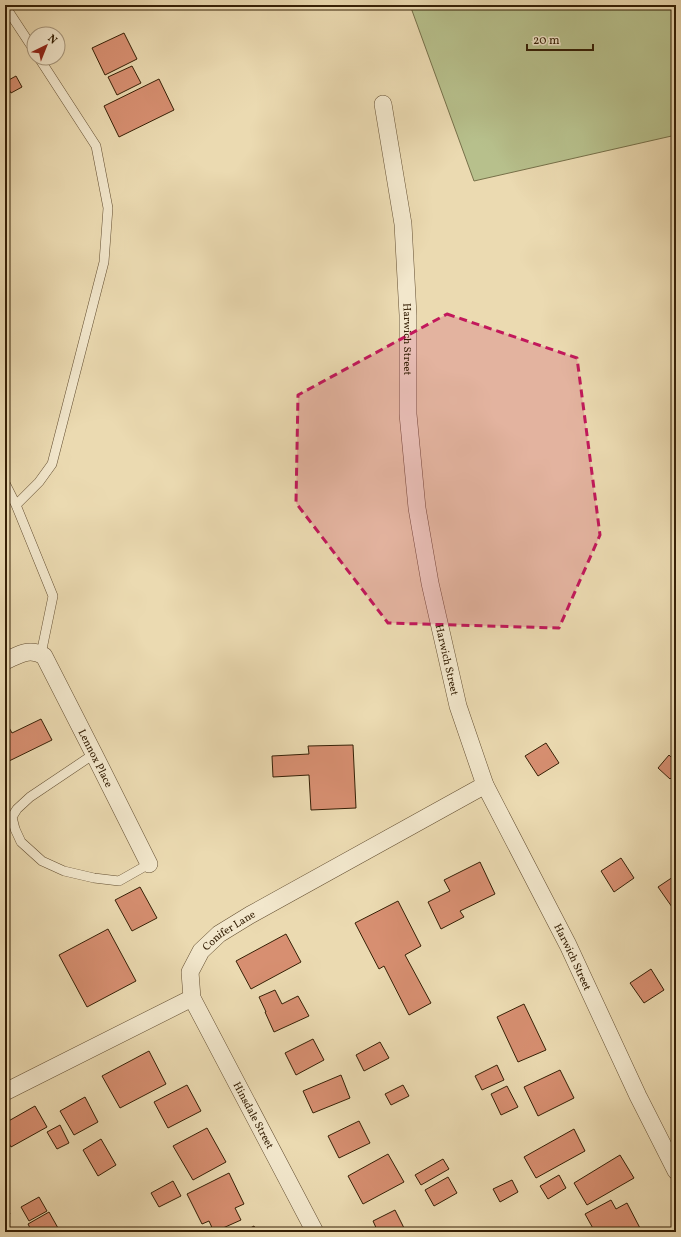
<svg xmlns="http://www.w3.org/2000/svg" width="681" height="1237" font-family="Vollkorn,serif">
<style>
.green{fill:#b7c08c;stroke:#767049}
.building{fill:#d78f71;stroke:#362006}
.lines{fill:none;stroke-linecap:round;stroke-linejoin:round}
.service-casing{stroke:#634e31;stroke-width:10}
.minor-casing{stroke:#634e31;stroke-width:18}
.service{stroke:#f2e7cc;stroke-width:9}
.minor{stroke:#f2e7cc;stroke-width:17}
.marked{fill:#c2185b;fill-opacity:0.2;stroke:#c2185b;stroke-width:3;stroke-dasharray:8 5;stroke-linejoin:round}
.labels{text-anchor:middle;stroke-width:3.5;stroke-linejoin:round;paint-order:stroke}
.street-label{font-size:11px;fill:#362006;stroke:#f2e7cc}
</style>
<rect width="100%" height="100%" fill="#ebdab1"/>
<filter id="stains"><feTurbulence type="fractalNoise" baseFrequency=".005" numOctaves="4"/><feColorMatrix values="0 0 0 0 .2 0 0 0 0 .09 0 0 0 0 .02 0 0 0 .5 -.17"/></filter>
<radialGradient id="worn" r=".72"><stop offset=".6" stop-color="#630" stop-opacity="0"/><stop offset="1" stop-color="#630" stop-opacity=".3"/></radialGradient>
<path class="green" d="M 410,5 L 676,5 L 676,135 L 474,181 Z"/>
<path class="building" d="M 124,33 L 137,59 L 105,75 L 92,48 Z
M 132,66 L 141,83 L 117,95 L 108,77 Z
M 16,76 L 22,87 L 11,93 L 5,82 Z
M 159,79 L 174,110 L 119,137 L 104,106 Z
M 41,719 L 52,740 L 5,763 L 5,723 L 6,722 L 12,733 Z
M 546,743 L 559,763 L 538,776 L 525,756 Z
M 353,745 L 356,808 L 311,810 L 309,775 L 273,777 L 272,756 L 309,754 L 308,746 Z
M 669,755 L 676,762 L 676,773 L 670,779 L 658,768 Z
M 621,858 L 634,878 L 614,892 L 601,871 Z
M 480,862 L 495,894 L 460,911 L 464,917 L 441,929 L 428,902 L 450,891 L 444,880 Z
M 676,875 L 676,904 L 672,907 L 658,887 Z
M 140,887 L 157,918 L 132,931 L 115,900 Z
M 398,901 L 421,946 L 405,955 L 431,1003 L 409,1015 L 384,966 L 379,969 L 355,923 Z
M 108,929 L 136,981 L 87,1007 L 59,955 Z
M 286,934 L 301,962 L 251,989 L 236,961 Z
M 651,969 L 664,990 L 644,1003 L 630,983 Z
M 275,990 L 282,1004 L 298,996 L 309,1016 L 274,1032 L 265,1012 L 266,1012 L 259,997 Z
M 524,1004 L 546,1050 L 518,1062 L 497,1017 Z
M 313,1039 L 324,1060 L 296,1075 L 285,1053 Z
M 380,1042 L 389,1058 L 364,1071 L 356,1055 Z
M 149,1051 L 166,1084 L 120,1108 L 102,1076 Z
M 497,1065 L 504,1080 L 482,1090 L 475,1076 Z
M 560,1070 L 574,1098 L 538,1116 L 524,1087 Z
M 341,1075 L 350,1098 L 313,1113 L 303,1091 Z
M 187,1085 L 201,1111 L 168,1128 L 154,1102 Z
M 403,1085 L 409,1096 L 391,1105 L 385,1094 Z
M 507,1086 L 518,1107 L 501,1115 L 491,1094 Z
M 85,1097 L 98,1122 L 74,1135 L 60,1111 Z
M 35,1106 L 47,1127 L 11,1147 L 5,1136 L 5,1123 Z
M 359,1121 L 370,1143 L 339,1158 L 328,1136 Z
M 60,1125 L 69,1143 L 57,1149 L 47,1132 Z
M 207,1128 L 226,1162 L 193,1180 L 173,1146 Z
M 574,1129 L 585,1151 L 536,1178 L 524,1157 Z
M 101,1139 L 116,1165 L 98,1176 L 83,1150 Z
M 388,1154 L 404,1182 L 363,1204 L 348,1176 Z
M 620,1155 L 634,1178 L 587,1205 L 574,1183 Z
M 443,1159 L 449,1169 L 421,1185 L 415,1175 Z
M 229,1173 L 244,1204 L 235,1208 L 241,1220 L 214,1232 L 209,1221 L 202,1224 L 187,1194 Z
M 559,1175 L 566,1188 L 548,1199 L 540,1186 Z
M 448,1177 L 457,1193 L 434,1206 L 425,1190 Z
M 512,1180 L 518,1192 L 500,1202 L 493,1189 Z
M 173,1181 L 181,1196 L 159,1207 L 151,1193 Z
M 39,1197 L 47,1211 L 29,1221 L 21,1207 Z
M 611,1200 L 616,1209 L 627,1203 L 641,1230 L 637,1232 L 595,1232 L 585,1214 Z
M 5,1204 L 10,1214 L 5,1217 Z
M 395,1210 L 406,1232 L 378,1232 L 373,1221 Z
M 49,1212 L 58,1228 L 51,1232 L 32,1232 L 28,1224 Z
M 254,1226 L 257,1232 L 243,1232 Z"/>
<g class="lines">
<defs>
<path id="service" d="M 5,6 L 34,50
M 39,58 L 96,146 L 108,208 L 104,262 L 52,464 L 39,482 L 16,505 L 53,596 L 41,654
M 5,483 L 16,505
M 94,754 L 30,797 L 17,809 L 12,817 L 15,829 L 21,842 L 42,861 L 64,871 L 94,878 L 119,881 L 149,864"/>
<g id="minor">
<path id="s1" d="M 383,104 L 403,224 L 408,315 L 408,414 L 417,508 L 430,583 L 458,706 L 485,785 L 568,945 L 638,1096 L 676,1171"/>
<path id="s2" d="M 5,661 C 19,655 29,647 44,656 L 94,754 L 149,864"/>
<path d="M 5,1092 L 192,998"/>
<path id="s3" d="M 315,1232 L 192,998 L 190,972 L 201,951 L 219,934 L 250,915 L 485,785"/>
</g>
</defs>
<use href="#service" class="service-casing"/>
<use href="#minor" class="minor-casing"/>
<use href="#service" class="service"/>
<use href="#minor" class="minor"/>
</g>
<path class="marked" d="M 447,314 L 577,358 L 600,535 L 559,628 L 388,623 L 296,503 L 298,395 Z"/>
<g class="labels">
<g class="street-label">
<text dy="4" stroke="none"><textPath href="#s1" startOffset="237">Harwich Street</textPath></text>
<text dy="4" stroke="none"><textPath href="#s1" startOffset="561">Harwich Street</textPath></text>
<text dy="4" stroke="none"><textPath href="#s2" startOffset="156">Lennox Place</textPath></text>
<text dy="4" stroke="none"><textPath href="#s3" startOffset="349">Conifer Lane</textPath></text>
<text dy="4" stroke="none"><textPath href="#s1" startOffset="885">Harwich Street</textPath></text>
<text transform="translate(254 1115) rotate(62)" y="4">Hinsdale Street</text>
</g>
</g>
<rect width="681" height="1237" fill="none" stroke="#ebdab1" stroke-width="20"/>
<rect x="6" y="6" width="669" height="1225" fill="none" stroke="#362006" stroke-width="2"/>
<rect x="10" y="10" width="661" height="1217" fill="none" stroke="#362006"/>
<g transform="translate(46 46) rotate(43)"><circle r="19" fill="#f2e7cc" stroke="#a7977d"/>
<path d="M0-3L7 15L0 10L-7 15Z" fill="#8f2418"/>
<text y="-6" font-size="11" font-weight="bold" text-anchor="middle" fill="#362006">N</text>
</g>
<path d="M527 44v6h66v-6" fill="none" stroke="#362006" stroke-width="2"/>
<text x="533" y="44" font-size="12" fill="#362006" stroke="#f2e7cc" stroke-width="3" paint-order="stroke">20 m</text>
<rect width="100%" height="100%" filter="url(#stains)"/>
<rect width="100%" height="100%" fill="url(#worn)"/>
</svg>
